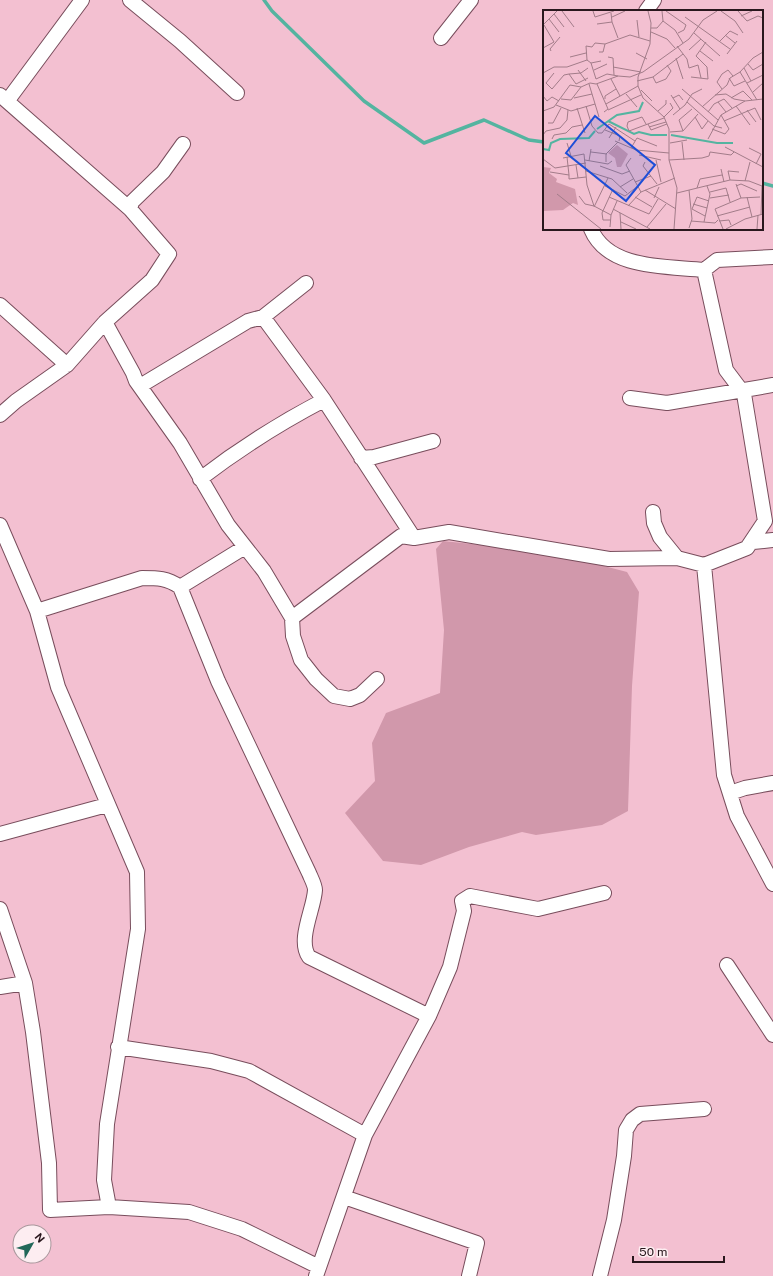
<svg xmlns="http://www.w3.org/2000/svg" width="773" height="1276" font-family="'Public Sans',sans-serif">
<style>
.green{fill:#d198ab}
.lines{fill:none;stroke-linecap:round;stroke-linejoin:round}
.stream{stroke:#54b4a0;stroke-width:3.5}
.minor-casing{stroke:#784d5c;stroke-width:16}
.minor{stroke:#fff;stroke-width:14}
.inset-river{fill:none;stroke:#54b4a0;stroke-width:2}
.inset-road{fill:none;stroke:#a27c89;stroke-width:1}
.view{fill:#1d4ed8;fill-opacity:0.15;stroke:#1d4ed8;stroke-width:2}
.inset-edge{fill:none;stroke:#29171d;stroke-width:2}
</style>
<rect width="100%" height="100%" fill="#f3c0d1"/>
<path class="green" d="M 443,541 L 550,552 L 627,572 L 639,592 L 632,686 L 628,811 L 602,825 L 536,835 L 522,832 L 469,847 L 421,865 L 383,861 L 345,813 L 375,781 L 372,743 L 386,713 L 440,693 L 444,630 L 436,549 Z"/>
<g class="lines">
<path class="stream" d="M 264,0 L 272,11 L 364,101 L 424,143 L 484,120 L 529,140 L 544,142
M 762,183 L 773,186"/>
<defs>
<path id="minor" d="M 130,0 L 180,41 L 237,93
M 646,11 L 654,0
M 441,38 L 471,0
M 0,95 L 130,209 L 169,254 L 152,280 L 105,322 L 67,365 L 16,401 L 0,415
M 8,100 L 82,0
M 130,209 L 132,202 L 163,172 L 183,144
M 591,229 C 608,270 667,266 704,270 L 717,260 L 773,257
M 0,305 L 67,365
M 263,317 L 324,400 L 414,538
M 105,322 L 133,373 L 136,381 L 180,443 L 228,525 L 264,571 L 292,618 L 293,636 L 301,660 L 316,679 L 334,696 L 350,699 L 360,695 L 377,679
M 140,386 L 248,321 L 263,317 L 306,283
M 630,398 L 667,403 L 773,385
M 361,458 L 374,457 L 433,441
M 200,479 C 239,449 280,423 324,400
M 653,512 L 654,523 L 660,537 L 677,558 L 704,565 L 747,548 L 765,521 L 744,394 L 726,370 L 704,270
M 0,525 L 37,611 L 58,687 L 137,872 L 138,929 L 107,1124 L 104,1180 L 109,1207
M 753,542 L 773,540
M 704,565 L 724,775 L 737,816 L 773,884
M 180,587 L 245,547
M 37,611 L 142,578 C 158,578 167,578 180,587 L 218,681 L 309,873 C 311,878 315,885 315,890 C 314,909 297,940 309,957 L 429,1016
M 292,618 L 401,536 L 414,538 L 449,532 L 609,559 L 677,558
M 730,793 L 745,788 L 773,783
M 0,834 L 107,805
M 0,909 L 25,983 L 33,1032 L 49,1163 L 50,1210 L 109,1207 L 189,1212 L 242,1229 L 319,1267
M 727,965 L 773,1035
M 0,987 L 25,983
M 118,1047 L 211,1061 L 249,1071 L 365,1135
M 344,1197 L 477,1243 L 469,1276
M 316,1276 L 365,1135 L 429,1016 L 450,967 L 464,911 L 462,901 L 470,896 L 538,909 L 604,893
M 600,1276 L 614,1220 L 624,1156 L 626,1130 L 632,1120 L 640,1114 L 704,1109"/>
</defs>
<use href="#minor" class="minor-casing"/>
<use href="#minor" class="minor"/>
</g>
<g transform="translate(543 10)">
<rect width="220" height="220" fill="#f3c0d1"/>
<path d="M 74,135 L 85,144 L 78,157 L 74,157 L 72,148 L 65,143 ZM 0,157 L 8,158 L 6,163 L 14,169 L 13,172 L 32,179 L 35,195 L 30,193 L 20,200 L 0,201 Z" fill="#d198ab"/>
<path class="inset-river" d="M 65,111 L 91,124 L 96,122 L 108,125 L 124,125M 54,119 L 74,105 L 96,101 L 100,92M 128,125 L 174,133 L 190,133M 0,139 L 6,140 L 8,133 L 17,129 L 46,128 L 52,121"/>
<path class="inset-road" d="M 19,1 L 31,17M 50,1 L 52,7 L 71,1M 105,1 L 108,13 L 107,34 L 95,67 L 95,76 L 100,88 L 121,107 L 126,119 L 126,150 L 134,178 L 131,219M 123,1 L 143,15 L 141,20 L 135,23M 178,1 L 192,11 L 200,23M 195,1 L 204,11 L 215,6 L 220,8M 11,4 L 21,17M 198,6 L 209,1M 69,7 L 82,1M 142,7 L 187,39M 6,9 L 16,22M 94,10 L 96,27M 120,11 L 132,20 L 140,33M 69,12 L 75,28M 54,14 L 69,12 L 68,3M 0,15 L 14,1M 1,15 L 11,32M 108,18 L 114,18 L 120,11 L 119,1M 108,22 L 124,29 L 132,38M 151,23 L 177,46M 182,25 L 192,33M 177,31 L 187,21 L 195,25M 134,36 L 144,49 L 146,58 L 155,55 L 158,68M 0,38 L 11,32M 146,40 L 158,29M 8,41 L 7,39 L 17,27M 157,41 L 170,51M 56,42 L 60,42 L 62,34M 93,43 L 104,49M 184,44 L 194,31M 27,47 L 43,43M 65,47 L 70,48 L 71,65M 133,48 L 140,69M 44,50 L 43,36 L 49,37 L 52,33 L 62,34 L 87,25 L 107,31M 58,51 L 48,53 L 53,69 L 64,64 L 75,66M 205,54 L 210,60 L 220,54M 70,57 L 98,62M 201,58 L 208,71M 35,60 L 43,71M 51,60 L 64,54M 197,62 L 214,90M 0,63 L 11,57 L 24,57 L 44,50 L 48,53M 11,63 L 3,73 L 9,79 L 21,65 L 26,64M 110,67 L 113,73 L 123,69 L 128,61 L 124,55M 148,67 L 165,69 L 164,57 L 153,46 L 163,32M 45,68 L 33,74 L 26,64 L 38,63 L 45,58M 186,68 L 191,76 L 202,71M 68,69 L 77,86M 94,71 L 110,67 L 140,44M 204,73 L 220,65M 46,74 L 56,107M 54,74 L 65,99 L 61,102M 139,79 L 175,110M 179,79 L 174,72 L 179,64 L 185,60 L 190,66M 98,80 L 109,91M 210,82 L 220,73M 83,84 L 94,97M 128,85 L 137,99M 172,85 L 183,84 L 191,89 L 202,91 L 220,89M 0,86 L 4,91 L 9,87 L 16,91M 31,88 L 49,84M 130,88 L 136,85 L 140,90M 188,88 L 200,81 L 209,90M 18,89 L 28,90 L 38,77 L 47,73 L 53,74 L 75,66 L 87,67 L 100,62 L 146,29 L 160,10 L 174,1M 62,89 L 62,86 L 73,79M 144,92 L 171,116 L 179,118M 175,92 L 183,102M 63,94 L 95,76M 13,95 L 28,101 L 52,94M 43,96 L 49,116 L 55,123 L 59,123 L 66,114 L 92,131M 193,96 L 207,115M 159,97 L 184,75 L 187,68 L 197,62 L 210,48 L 220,42M 34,98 L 42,123M 65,100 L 98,85M 204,100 L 213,112M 0,101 L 11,97 L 27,75 L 38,77M 115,101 L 123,94 L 123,90M 165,102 L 171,94 L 181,89 L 189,98M 130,105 L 142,95 L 149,84 L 159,79M 121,107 L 130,98 L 127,93M 152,107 L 159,119 L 165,111M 181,111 L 212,98 L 218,110M 5,113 L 10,113 L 18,98M 103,114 L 99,107 L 85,112 L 84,116 L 86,121 L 121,108M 105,114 L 108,120 L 124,114M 106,117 L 123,112M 169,119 L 182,124 L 186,119 L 178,105M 62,120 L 77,126 L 76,131M 140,121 L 136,110 L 149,99M 127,122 L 140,121 L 155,104M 0,125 L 3,121 L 17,118 L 24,110 L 25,100M 66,128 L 73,117M 9,129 L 11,125 L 23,123 L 29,117 L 39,115M 165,129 L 178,105 L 202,91M 72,131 L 93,140 L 126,143M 139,132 L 141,150M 24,133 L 28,146M 127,133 L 144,130M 182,137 L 220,157M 88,138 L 94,128 L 114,136M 206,138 L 218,144 L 213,154M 48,142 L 64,144M 96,145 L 118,150M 24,147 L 26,165M 20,148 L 41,144 L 44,175 L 51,196 L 68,205M 88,148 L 83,155 L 98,182M 0,149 L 12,158 L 43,153M 42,150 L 65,154 L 69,151M 113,150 L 118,172M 126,150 L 159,148 L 166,146 L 167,142 L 188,145 L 191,142M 46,151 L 48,139M 63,152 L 63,144 L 75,132M 102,152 L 100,156 L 114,174M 33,155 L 35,168M 57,156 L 79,164 L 87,161M 178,159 L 181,172M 43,161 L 69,169 L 84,183M 7,162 L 26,165 L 26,169 L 43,167M 187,170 L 185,161 L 196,162M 202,171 L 207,152M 92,172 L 108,166M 193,174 L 198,188M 62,176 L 82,186 L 95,176M 193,176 L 198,174 L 214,181M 77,177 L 90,169M 154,178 L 157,169 L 179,165M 102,180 L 133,199M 167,182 L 183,178 L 187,192M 134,183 L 187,170 L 206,171 L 219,176 L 218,205M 14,184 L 58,219M 36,186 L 42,194 L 51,196M 66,187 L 106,204 L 115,189M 92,187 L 109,197M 204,187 L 209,207M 111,188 L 116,177M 167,188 L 186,185M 150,194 L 164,198M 85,196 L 98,182 L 132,168M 51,197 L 65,168M 70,199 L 107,219M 149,199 L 154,187 L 166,191M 149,199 L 162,206M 77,203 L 78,219M 174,206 L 207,197M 68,210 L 60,210 L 59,203 L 70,179M 148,211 L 172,213 L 175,210M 176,211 L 186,210 L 188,215M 78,212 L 93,219M 161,212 L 167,184 L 164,176M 67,217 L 68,205 L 74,191M 104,217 L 123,194M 146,218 L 149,209 L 146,180M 180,219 L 172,199 L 198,188 L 217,187M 183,219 L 202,209 L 220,204M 214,219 L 215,205"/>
<path class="view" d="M 52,106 L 112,155 L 83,191 L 23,143 Z"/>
<rect width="220" height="220" class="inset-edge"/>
</g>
<g transform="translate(32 1244) rotate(51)"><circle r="19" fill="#fdedf1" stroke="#a8979c"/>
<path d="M0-3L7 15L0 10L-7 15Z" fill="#226759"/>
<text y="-6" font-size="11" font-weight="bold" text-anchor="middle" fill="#29171d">N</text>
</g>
<path d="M633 1256v6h91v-6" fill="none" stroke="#29171d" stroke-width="2"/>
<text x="639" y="1256" font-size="12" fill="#29171d" stroke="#fdedf1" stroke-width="3" paint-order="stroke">50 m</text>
</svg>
